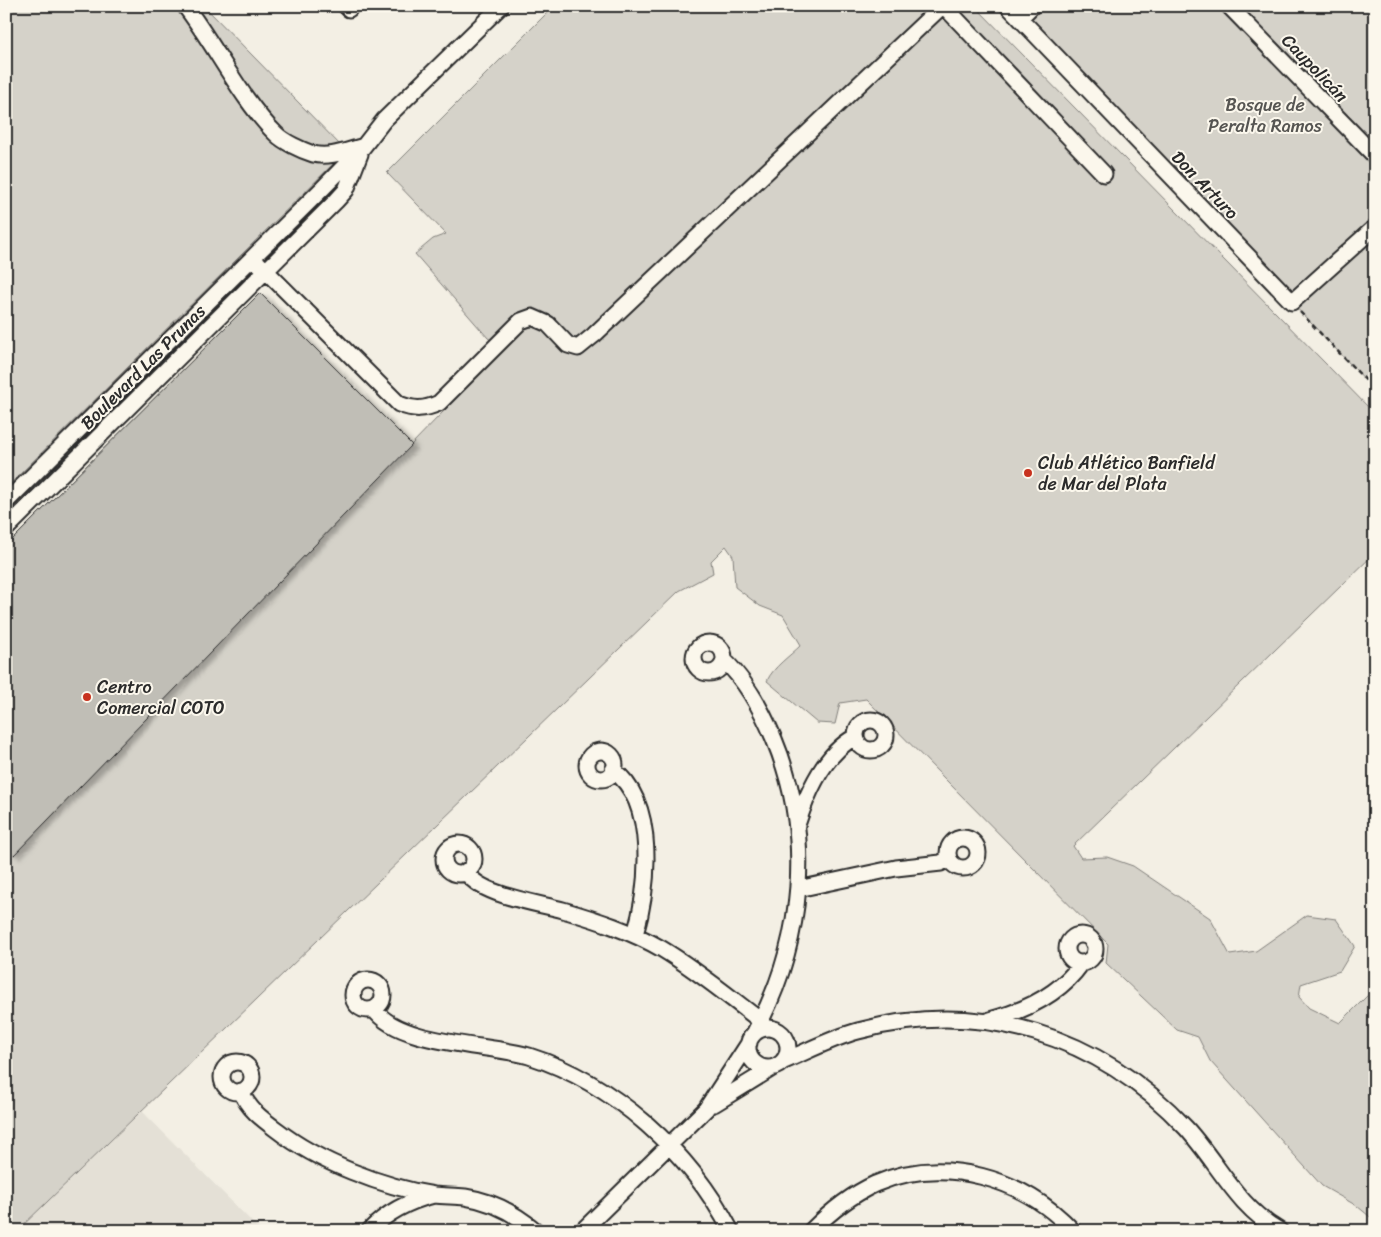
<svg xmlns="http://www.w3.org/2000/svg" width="1381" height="1237" font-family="Sriracha,sans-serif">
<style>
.built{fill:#e4e0d6}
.green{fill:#d5d2c9;stroke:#807e7a}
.building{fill:#c0beb6;stroke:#2b2b2b;filter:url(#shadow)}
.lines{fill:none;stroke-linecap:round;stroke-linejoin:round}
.minor-casing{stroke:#2b2b2b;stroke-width:19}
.path{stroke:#2b2b2b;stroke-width:2.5;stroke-dasharray:5 4;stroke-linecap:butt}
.minor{stroke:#fbf7ec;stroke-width:15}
.poi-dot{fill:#c8321e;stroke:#fbf7ec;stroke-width:2}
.labels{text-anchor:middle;stroke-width:4;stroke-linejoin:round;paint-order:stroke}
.street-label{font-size:18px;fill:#2b2b2b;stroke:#fbf7ec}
.park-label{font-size:18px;fill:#565552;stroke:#fbf7ec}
.poi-label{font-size:18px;fill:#2b2b2b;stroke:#fbf7ec;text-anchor:start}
</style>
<defs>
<filter id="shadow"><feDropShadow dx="5.5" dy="3" stdDeviation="2.5" flood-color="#0004"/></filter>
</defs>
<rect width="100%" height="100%" fill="#f3efe4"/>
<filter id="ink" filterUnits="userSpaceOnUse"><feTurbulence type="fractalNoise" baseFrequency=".02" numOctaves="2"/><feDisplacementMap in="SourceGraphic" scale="10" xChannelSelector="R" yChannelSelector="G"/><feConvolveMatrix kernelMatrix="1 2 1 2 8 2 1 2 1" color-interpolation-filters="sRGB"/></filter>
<g filter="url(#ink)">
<path class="built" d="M 142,1111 L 261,1231 L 17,1231 Z"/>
<path class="green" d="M 6,6 L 204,6 L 346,151 L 6,488 Z
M 554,6 L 975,6 L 1375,414 L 1375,553 L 1073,846 L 1081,858 L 1107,857 L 1133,866 L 1210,918 L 1230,955 L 1256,951 L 1307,915 L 1336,919 L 1355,946 L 1340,971 L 1301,984 L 1299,997 L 1309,1008 L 1340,1023 L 1375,988 L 1375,1221 L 1357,1206 L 1322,1186 L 1210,1061 L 1198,1037 L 1177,1030 L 1106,963 L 1108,944 L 866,699 L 840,703 L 835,724 L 817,723 L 767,681 C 773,667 790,656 801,645 L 783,615 L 760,606 L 735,587 L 733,556 L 726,546 L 711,561 L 713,573 L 679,591 L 17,1231 L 6,1231 L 6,863 L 504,349 L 488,338 L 415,254 L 433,239 L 446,234 L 387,173 Z
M 1008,6 L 1375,6 L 1375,390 Z
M 245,275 L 249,278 L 6,521 L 6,511 Z"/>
<path class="building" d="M 260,293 L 412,445 L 14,855 L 6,848 L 6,546 Z"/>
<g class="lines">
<defs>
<path id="minor" d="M 185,6 C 215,45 242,101 276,134 C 284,142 301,150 313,154 C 329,158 346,151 361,147
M 346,6 L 349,9 L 351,6
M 944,6 L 1104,174
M 1008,6 L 1292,302 L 1375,227
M 1229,6 L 1375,156
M 1020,18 L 1032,6
M 253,258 L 399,404 C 414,410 424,410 439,403 L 521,321 L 532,317 L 548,324 L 568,345 L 578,348 L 594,335 L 942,6
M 6,502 L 323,188 L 363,147 L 384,120 L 501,6
M 6,529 L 336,201 L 346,190 L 360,154
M694 658a15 15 0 1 1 30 0a15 15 0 1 1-30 0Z
M 724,660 C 747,682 762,710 774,739 C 814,835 804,941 755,1032
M856 735a15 15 0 1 1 30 0a15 15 0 1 1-30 0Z
M587 765a14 14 0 1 1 28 0a14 14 0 1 1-28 0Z
M 613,770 C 658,803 648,889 635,935
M 798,822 C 808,791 825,753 855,737
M948 853a15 15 0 1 1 30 0a15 15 0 1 1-30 0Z
M444 859a15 15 0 1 1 30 0a15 15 0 1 1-30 0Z
M 466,871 C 477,895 539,903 563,910 C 597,920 631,931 662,949 C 697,970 728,996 761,1021
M 798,889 L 896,868 L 941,863 L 949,858
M1067 949a14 14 0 1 1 28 0a14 14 0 1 1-28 0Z
M353 995a15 15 0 1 1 30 0a15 15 0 1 1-30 0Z
M 374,1009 C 398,1045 489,1044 529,1056 C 614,1083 690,1152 731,1231
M 990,1020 C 1024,1011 1060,994 1081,964
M748 1048a20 20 0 1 1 40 0a20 20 0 1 1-40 0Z
M 784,1061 C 808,1051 832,1038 858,1031 C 981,998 1099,1035 1186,1128 C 1218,1163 1237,1207 1280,1231
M222 1077a15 15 0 1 1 30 0a15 15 0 1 1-30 0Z
M 241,1091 C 248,1109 262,1119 277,1130 C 318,1162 383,1187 434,1195 C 444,1196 455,1196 465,1197 C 492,1201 515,1213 536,1231
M 714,1104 L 774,1067
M 369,1231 C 387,1212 409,1201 434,1195
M 582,1231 L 706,1109 L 749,1043
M 811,1231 C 830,1212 851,1195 875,1184 C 943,1154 1025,1178 1073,1231"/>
</defs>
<use href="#minor" class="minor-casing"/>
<path class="path" d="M 1300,312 L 1375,390"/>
<use href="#minor" class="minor"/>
</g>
</g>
<g class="poi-dot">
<circle cx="1028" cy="473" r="5"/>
<circle cx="87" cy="697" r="5"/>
</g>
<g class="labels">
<g class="street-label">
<text transform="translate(1315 68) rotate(46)" y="6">Caupolicán</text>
<text transform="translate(1205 185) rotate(46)" y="6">Don Arturo</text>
<text transform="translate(143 367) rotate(-45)" y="6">Boulevard Las Prunas</text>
</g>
<g class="park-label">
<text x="1265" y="111">Bosque de<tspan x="1265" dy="21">Peralta Ramos</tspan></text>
</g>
<g class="poi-label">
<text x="1038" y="469">Club Atlético Banfield<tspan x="1038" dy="21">de Mar del Plata</tspan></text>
<text x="97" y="693">Centro<tspan x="97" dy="21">Comercial COTO</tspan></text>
</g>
</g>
<rect width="1381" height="1237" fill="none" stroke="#fbf7ec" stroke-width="25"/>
<rect x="12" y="12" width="1356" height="1212" fill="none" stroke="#2b2b2b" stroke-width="2" filter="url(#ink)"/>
</svg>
